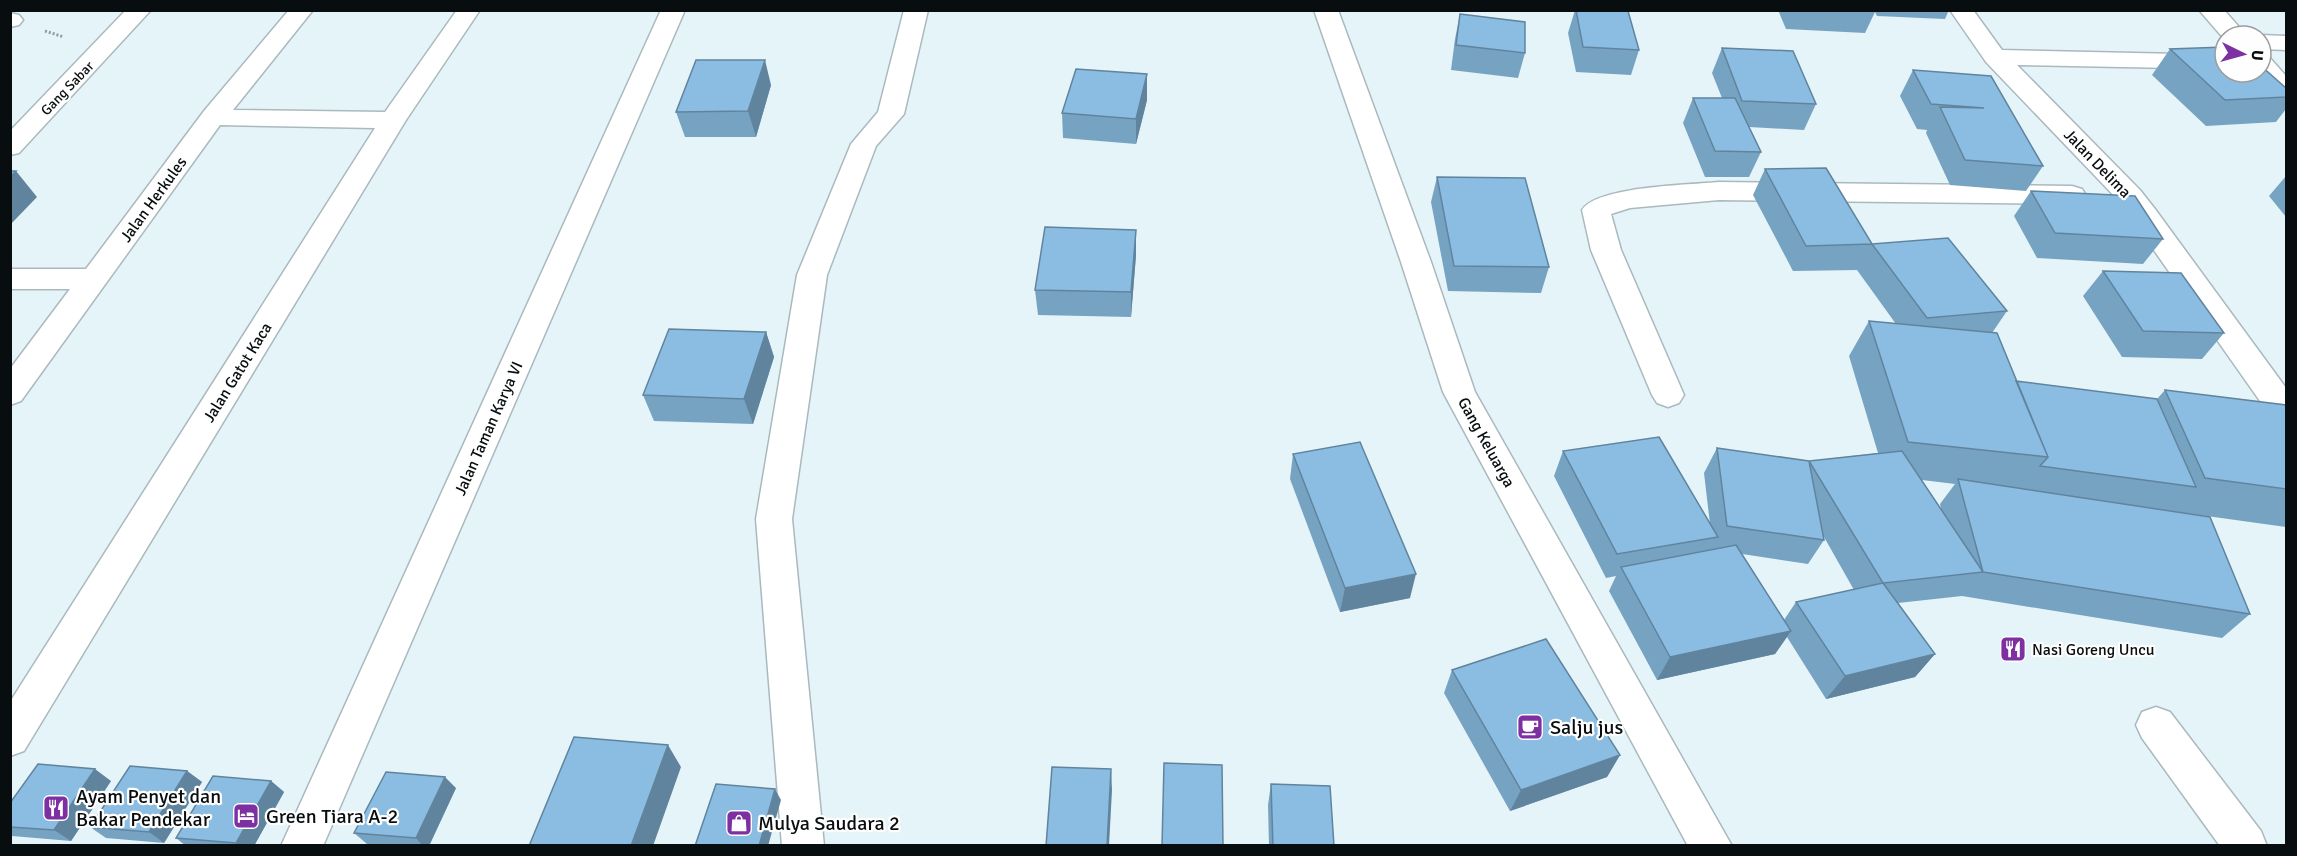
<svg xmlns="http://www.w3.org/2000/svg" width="2297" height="856" font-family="Signika,sans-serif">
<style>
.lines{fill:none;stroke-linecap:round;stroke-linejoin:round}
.minor-casing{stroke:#aab9be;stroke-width:3}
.path{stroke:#909b9f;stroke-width:3;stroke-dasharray:2 2;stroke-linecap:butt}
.minor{fill:#fff;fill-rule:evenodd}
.wall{fill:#77a3c2;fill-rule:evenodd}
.shaded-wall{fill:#61849e}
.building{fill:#8abde1;stroke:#61849e;stroke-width:1.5}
.labels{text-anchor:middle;stroke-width:4.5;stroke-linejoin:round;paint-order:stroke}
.far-street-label{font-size:14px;fill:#080d0f;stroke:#fefefe}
.street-label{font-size:16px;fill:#080d0f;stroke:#fefefe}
.poi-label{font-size:16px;fill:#080d0f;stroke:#fefefe;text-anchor:start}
.near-poi-label{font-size:20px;fill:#080d0f;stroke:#fefefe;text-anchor:start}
</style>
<rect width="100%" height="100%" fill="#e5f4f9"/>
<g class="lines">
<defs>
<path id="minor" d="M 126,10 L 151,10 L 19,153 L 10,155 L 10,131 Z
M 289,10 L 313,10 L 233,110 L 385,112 L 457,10 L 480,10 L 406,120 L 24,751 L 10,756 L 10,702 L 375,128 L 220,125 L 21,401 L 10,405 L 10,369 L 70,289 L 10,289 L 10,269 L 86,269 L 204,111 Z
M 661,10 L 685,10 L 323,846 L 281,846 Z
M 904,10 L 928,10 L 904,114 L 876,146 L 827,275 L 792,519 L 824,846 L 782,846 L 756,519 L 797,275 L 851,144 L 878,112 Z
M 1314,10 L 1338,10 L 1431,262 L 1475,392 L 1732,846 L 1688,846 L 1443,392 L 1401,262 Z
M 1950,10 L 1973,10 L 2002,50 L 2225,55 L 2225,69 L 2017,65 L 2140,190 L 2155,209 L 2286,388 L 2286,424 L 2274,421 L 2120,202 L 1986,62 Z
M 2199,10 L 2224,10 L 2247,36 L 2225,36 L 2225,40 Z
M 10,13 L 19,15 L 23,20 L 19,25 L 10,27 Z
M 2261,35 L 2286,36 L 2286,50 L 2261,49 L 2261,36 L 2256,36 Z
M 2261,56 L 2270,58 L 2286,76 L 2286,97 L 2277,95 L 2256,72 L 2261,72 Z
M 1719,182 L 2072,186 L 2082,189 L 2086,195 L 2082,201 L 2072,204 L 1719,200 L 1630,208 L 1611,214 L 1621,250 L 1684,395 L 1679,403 L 1668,407 L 1657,403 L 1652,395 L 1591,250 L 1582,210 C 1597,186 1690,185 1719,182 Z
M 2156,707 L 2170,712 L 2261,831 L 2267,846 L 2220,846 L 2142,738 L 2136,725 L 2142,712 Z"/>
</defs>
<use href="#minor" class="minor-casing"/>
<path class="path" d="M 45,31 L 64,37"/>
<use href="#minor" class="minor"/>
</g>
<path class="wall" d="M 1575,10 L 1614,10 L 1639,50 L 1631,75 L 1576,72 L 1568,33 Z
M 1778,10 L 1949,10 L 1945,19 L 1877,16 L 1875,12 L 1865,33 L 1786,29 Z
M 2153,10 L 2194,10 L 2193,12 Z
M 1460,14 L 1525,53 L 1518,78 L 1451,70 L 1455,39 Z
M 1722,48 L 1816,104 L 1804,130 L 1749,127 L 1761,152 L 1749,177 L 1705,177 L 1683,123 L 1693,98 L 1722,98 L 1712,73 Z
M 2170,49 L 2286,88 L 2286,109 L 2276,122 L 2206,126 L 2152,75 Z
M 1913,70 L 1991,76 L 2043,166 L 2026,191 L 1950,185 L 1926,133 L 1927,130 L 1917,129 L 1900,96 Z
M 771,85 L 756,137 L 685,137 L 676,112 Z
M 1147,100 L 1136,144 L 1063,138 L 1062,113 Z
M 1765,169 L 1872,244 L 2007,311 L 1992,333 L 2016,381 L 2157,399 L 2165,390 L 2286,405 L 2286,527 L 2185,513 L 2250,614 L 2222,638 L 1962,596 L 1898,603 L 1935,654 L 1915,677 L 1826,699 L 1787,637 L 1775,654 L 1657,680 L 1609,591 L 1616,576 L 1606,578 L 1554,476 L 1563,451 L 1710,524 L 1704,473 L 1717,448 L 1809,461 L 1878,453 L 1849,356 L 1869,321 L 1896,324 L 1857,270 L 1793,271 L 1753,195 ZM 1922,480 L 1955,484 L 1940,504 L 1941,509 ZM 1824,537 L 1854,590 L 1796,602 L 1784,620 L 1742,554 L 1808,564 L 1824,540 Z
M 2286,176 L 2286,217 L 2269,196 Z
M 1437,177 L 1549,267 L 1541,293 L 1448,291 L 1431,202 Z
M 2031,191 L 2163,239 L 2143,264 L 2037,258 L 2014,216 Z
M 1136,230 L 1136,255 L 1131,317 L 1038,315 L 1035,290 Z
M 2103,271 L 2224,333 L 2202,359 L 2122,357 L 2083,296 Z
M 766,332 L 774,357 L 753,424 L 654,421 L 643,395 Z
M 1293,454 L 1410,598 L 1340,612 L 1290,479 Z
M 1452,670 L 1620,755 L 1607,777 L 1510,811 L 1444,693 Z
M 187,771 L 202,782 L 164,843 L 106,838 L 90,827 Z
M 111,781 L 71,841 L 12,836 L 10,835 L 10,803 Z
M 271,781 L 284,792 L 254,846 L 186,846 L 176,838 Z
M 1271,784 L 1334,846 L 1269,846 L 1268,805 Z
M 456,788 L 429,846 L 384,846 L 367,844 L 354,833 Z"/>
<path class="shaded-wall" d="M 765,60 L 771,85 L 756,137 L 748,111 Z
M 1147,74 L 1147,100 L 1136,144 L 1136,119 Z
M 16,171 L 37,197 L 10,225 L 10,177 Z
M 1136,230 L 1136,255 L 1131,317 L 1131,292 Z
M 766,332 L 774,357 L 753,424 L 744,399 Z
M 1416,574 L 1410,598 L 1340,612 L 1345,588 Z
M 1791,631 L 1775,654 L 1657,680 L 1670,657 Z
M 1935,654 L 1915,677 L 1826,699 L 1845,676 Z
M 668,745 L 681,767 L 653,846 L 631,846 Z
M 1620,755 L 1607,777 L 1510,811 L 1521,790 Z
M 95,769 L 111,781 L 71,841 L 54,830 Z
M 1111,769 L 1112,790 L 1109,846 L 1107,846 Z
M 187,771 L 202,782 L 164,843 L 149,832 Z
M 445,777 L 456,788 L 429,846 L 423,846 L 416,838 Z
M 271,781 L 284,792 L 254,846 L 239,846 L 236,843 Z
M 775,789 L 781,800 L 768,846 L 759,846 Z"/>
<path class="building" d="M 1576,10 L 1628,11 L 1639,50 L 1583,47 Z
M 1460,14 L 1525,22 L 1525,53 L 1456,45 Z
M 2225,47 L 2225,72 L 2261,72 L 2261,66 L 2286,88 L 2286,97 L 2225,100 L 2170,49 Z
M 1722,48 L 1793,51 L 1816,104 L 1742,101 Z
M 696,60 L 765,60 L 748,111 L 676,112 Z
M 1076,69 L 1147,74 L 1136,119 L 1062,113 Z
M 1913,70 L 1991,76 L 2043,166 L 1965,160 L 1940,107 L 1984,108 L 1931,104 Z
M 1693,98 L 1735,98 L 1761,152 L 1715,151 Z
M 1826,168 L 1872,244 L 1948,238 L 2007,311 L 1927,318 L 1872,244 L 1806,246 L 1765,169 Z
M 10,171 L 16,171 L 10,177 Z
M 1437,177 L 1525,178 L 1549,267 L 1454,266 Z
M 2031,191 L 2135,196 L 2163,239 L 2055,233 Z
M 1045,227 L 1136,230 L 1131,292 L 1035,290 Z
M 2103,271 L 2181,273 L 2224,333 L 2143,331 Z
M 1869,321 L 1997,333 L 2048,457 L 1908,442 Z
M 669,329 L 766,332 L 744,399 L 643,395 Z
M 2016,381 L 2157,399 L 2196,487 L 2040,466 L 2048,457 Z
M 2165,390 L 2286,405 L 2286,489 L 2205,478 Z
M 1659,437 L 1718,537 L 1617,554 L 1563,451 Z
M 1360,442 L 1416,574 L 1345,588 L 1293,454 Z
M 1717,448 L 1809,461 L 1902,451 L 1983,572 L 1958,479 L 2210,517 L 2250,614 L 1983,572 L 1883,583 L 1935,654 L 1845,676 L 1796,602 L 1883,583 L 1809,461 L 1824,540 L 1727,526 Z
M 1736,545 L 1791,631 L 1670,657 L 1621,567 Z
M 1546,639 L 1620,755 L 1521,790 L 1452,670 Z
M 574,737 L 668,745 L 631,846 L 529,846 Z
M 1164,763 L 1222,765 L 1223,846 L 1162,846 Z
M 38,764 L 95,769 L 54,830 L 10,827 L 10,803 Z
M 130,766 L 187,771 L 149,832 L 90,827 Z
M 1052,767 L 1111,769 L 1107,846 L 1046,846 Z
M 386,772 L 445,777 L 416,838 L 354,833 Z
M 213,776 L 271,781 L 236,843 L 176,838 Z
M 716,784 L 775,789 L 759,846 L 695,846 Z
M 1271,784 L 1330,786 L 1334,846 L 1273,846 Z"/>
<defs>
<symbol id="restaurant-square" viewBox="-11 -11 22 22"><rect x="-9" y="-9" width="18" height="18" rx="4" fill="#7d30a1" stroke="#fefefe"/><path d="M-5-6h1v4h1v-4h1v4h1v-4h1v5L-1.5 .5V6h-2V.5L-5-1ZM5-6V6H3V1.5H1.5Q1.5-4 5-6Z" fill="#fff"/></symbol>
<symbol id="cafe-square" viewBox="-11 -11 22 22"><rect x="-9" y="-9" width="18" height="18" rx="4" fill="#7d30a1" stroke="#fefefe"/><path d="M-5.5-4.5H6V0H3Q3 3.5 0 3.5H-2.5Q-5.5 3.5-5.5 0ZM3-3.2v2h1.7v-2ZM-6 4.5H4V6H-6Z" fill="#fff"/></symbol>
<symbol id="hotel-square" viewBox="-11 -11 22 22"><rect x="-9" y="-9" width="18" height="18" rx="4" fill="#7d30a1" stroke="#fefefe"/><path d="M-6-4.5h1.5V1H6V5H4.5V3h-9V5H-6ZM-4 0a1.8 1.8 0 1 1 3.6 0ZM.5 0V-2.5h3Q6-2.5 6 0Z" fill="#fff"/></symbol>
<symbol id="shop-square" viewBox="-11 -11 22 22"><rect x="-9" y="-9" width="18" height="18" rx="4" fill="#7d30a1" stroke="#fefefe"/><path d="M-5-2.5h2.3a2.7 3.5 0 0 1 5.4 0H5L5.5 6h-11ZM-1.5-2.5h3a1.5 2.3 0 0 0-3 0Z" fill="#fff"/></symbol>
</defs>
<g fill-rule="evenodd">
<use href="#restaurant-square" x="1998" y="634" width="30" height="30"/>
<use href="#cafe-square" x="1515" y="712" width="30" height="30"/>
<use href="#restaurant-square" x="41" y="793" width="30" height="30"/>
<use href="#hotel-square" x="231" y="801" width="30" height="30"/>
<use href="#shop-square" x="724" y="808" width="30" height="30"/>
</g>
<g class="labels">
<g class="far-street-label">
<text transform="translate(67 88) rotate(-46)" y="5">Gang Sabar</text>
</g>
<g class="street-label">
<text transform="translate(2098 163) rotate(46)" y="6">Jalan Delima</text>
<text transform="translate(153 199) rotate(-54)" y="6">Jalan Herkules</text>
<text transform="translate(237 372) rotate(-58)" y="6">Jalan Gatot Kaca</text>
<text transform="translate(488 428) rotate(-66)" y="6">Jalan Taman Karya VI</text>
<text transform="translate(1487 442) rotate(61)" y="6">Gang Keluarga</text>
</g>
<g class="poi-label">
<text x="2032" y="655">Nasi Goreng Uncu</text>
</g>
<g class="near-poi-label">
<text x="1550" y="734">Salju jus</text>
<text x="76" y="803">Ayam Penyet dan<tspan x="76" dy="23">Bakar Pendekar</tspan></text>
<text x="266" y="823">Green Tiara A-2</text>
<text x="758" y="830">Mulya Saudara 2</text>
</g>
</g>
<rect width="2297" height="856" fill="none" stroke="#080d0f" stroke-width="24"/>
<g transform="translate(2243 54) rotate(95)"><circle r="28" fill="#fefefe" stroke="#9c9e9e" stroke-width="1.5"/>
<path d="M0-4.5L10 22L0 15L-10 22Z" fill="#7d30a1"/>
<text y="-9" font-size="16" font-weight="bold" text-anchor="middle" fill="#080d0f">U</text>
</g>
</svg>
